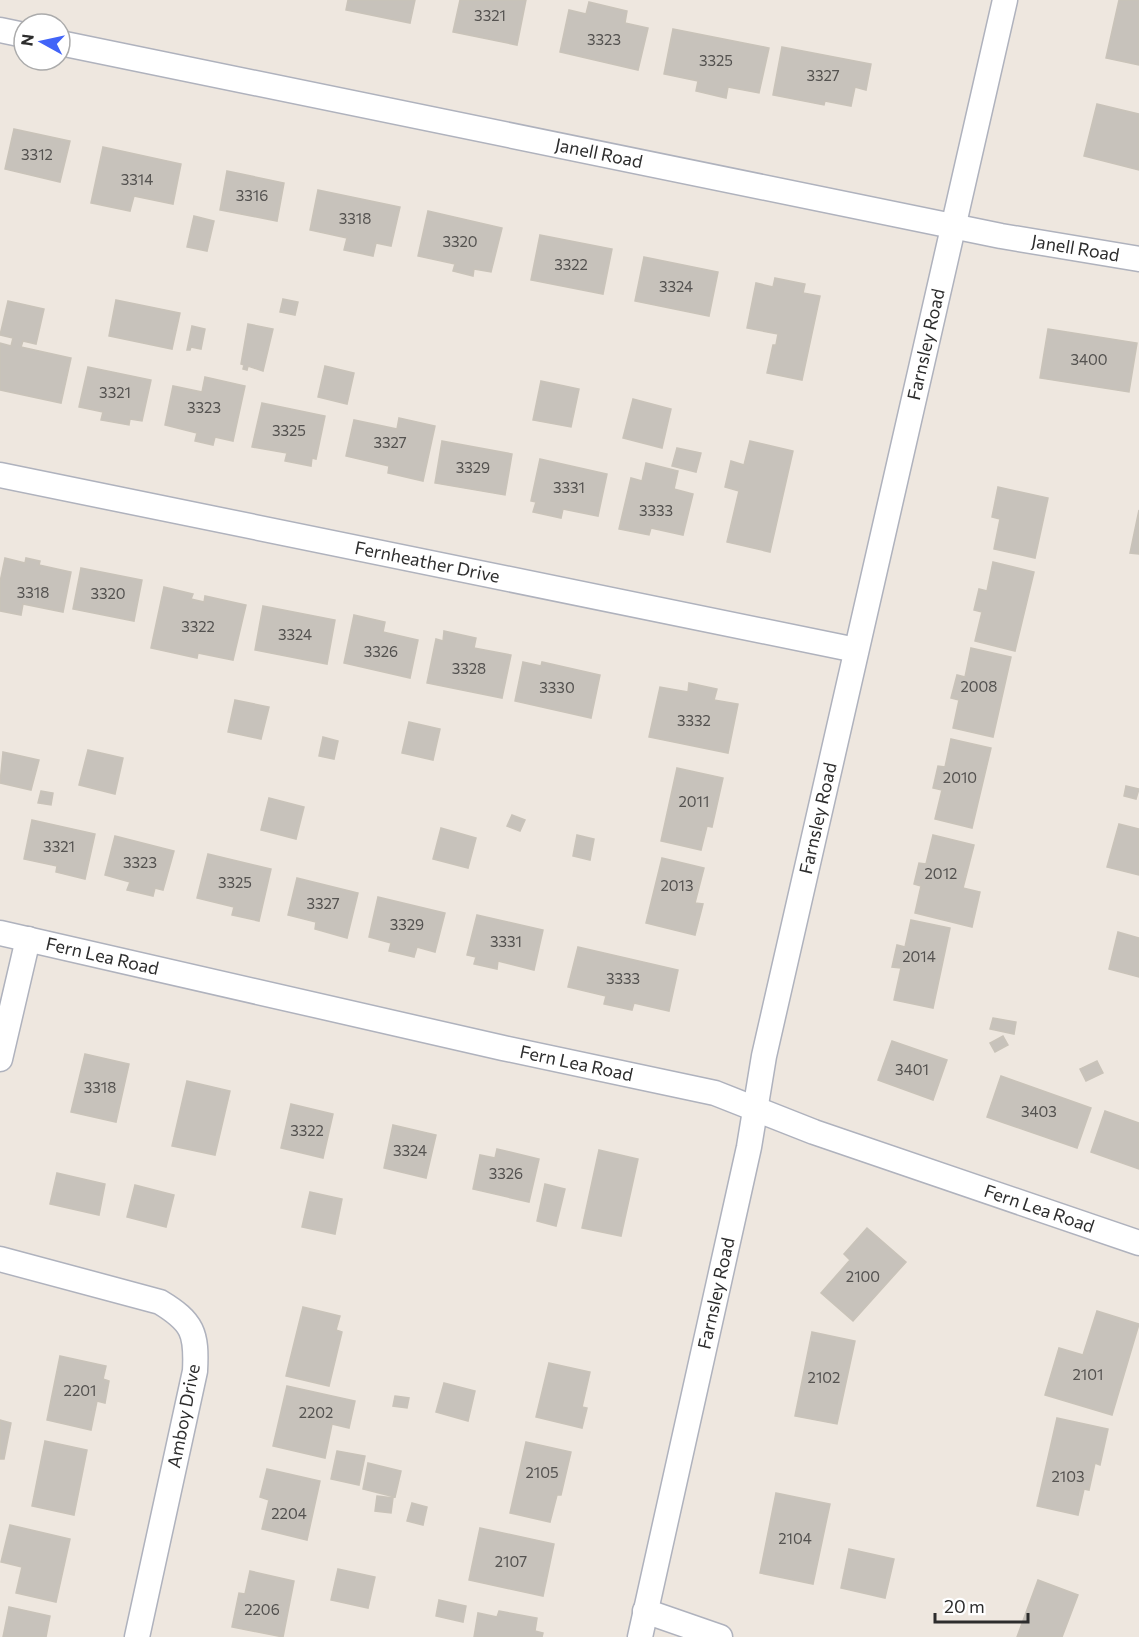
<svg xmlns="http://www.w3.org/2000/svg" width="1139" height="1637" font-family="Commissioner,sans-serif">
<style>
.building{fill:#c7c2bb;stroke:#c9c3b9;stroke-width:1.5}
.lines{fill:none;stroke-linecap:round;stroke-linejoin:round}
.street-casing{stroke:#afb2bd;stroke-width:27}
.street{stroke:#fff;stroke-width:24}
.labels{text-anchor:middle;stroke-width:5;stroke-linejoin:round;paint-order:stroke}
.number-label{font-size:15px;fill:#545250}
.street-label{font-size:18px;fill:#2d2d2d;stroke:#fff}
</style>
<rect width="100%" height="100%" fill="#eee7df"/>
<path class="building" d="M 348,0 L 415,0 L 410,23 L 346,10 Z
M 460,0 L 526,0 L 517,45 L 453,32 Z
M 1119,0 L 1139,0 L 1139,65 L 1106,58 Z
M 589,2 L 627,11 L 625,23 L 648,28 L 638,70 L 560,52 L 569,10 L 586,14 Z
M 673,29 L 769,48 L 759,93 L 728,87 L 726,98 L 696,91 L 698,81 L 664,74 Z
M 782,47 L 871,64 L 866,90 L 855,87 L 851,106 L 825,101 L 824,105 L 773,95 Z
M 1097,104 L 1139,114 L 1139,170 L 1084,156 Z
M 14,129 L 70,141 L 60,182 L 5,169 Z
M 103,147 L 181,164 L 173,204 L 134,196 L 130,211 L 91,203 Z
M 227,171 L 284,183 L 277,221 L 220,210 Z
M 318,190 L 400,207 L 391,246 L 376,243 L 373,256 L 344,250 L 347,238 L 310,230 Z
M 428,211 L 502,228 L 491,272 L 474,269 L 473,276 L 453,271 L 455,264 L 418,256 Z
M 194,216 L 214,221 L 207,251 L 187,247 Z
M 540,235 L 612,249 L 603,294 L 531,280 Z
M 644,257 L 718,272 L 709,316 L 635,301 Z
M 775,278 L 805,284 L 803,293 L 820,296 L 802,380 L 767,373 L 773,345 L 776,345 L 778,334 L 747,328 L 756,283 L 773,287 Z
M 283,299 L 298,302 L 295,315 L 280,312 Z
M 116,300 L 180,313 L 172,349 L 109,336 Z
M 8,301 L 44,309 L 36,344 L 23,341 L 21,347 L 71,358 L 61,403 L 0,390 L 0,343 L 11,346 L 13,338 L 0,335 Z
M 248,324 L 273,329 L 263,371 L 248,366 L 247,370 L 243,369 L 244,365 L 241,364 Z
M 192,326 L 205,329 L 201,349 L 191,347 L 190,350 L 187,350 Z
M 1048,329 L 1137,343 L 1129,392 L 1040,378 Z
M 325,366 L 354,373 L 347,404 L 318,397 Z
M 88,367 L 151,380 L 142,421 L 130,419 L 129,425 L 101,420 L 103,412 L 79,407 Z
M 205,377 L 245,386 L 233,441 L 215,437 L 213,445 L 195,441 L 197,433 L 165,425 L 173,386 L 202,392 Z
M 541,381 L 579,389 L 571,427 L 533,420 Z
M 633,399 L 671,409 L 662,448 L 623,438 Z
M 262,403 L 325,416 L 316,459 L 312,458 L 311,466 L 285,461 L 287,453 L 252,447 Z
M 399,418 L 435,426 L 423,481 L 388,473 L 389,466 L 346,456 L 354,420 L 397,429 Z
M 442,441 L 512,454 L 505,495 L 435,483 Z
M 750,441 L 793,451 L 770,552 L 727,542 L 739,491 L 725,487 L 731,461 L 744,465 Z
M 677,448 L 701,453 L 696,472 L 672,466 Z
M 540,459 L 607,474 L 598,516 L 563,509 L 561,518 L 533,512 L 536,502 L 531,501 Z
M 646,463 L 678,471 L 674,489 L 693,494 L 683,535 L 651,528 L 649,535 L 619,529 L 631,478 L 642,481 Z
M 998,487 L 1048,498 L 1035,558 L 994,549 L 1000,519 L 992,517 Z
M 1139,510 L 1139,554 L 1130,553 Z
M 5,558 L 25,563 L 26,558 L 40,561 L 39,565 L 71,572 L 63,612 L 23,604 L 21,615 L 0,611 L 0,582 Z
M 993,562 L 1034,572 L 1015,651 L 975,641 L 982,612 L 974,610 L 979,589 L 987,591 Z
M 81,568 L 142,580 L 134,621 L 73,609 Z
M 164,587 L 193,594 L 191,599 L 204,602 L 205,596 L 246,605 L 233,660 L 198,653 L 197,658 L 151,648 Z
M 263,606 L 335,620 L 327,664 L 255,650 Z
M 354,615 L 385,622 L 383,632 L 418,640 L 410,678 L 344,663 Z
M 444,631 L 476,638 L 474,648 L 511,655 L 502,698 L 427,683 L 436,639 L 443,641 Z
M 971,648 L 1011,657 L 993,737 L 953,728 L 959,700 L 951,698 L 957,675 L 965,677 Z
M 523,662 L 541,666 L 542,662 L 600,675 L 591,718 L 515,701 Z
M 689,683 L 717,689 L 714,700 L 738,704 L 728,753 L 649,737 L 660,687 L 688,692 Z
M 235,700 L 269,707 L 261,739 L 228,732 Z
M 409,722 L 440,729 L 433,760 L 402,753 Z
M 323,737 L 338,741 L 334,759 L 319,756 Z
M 951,739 L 991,748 L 972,828 L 935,819 L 942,790 L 933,788 L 938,766 L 945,767 Z
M 88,750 L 123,758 L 115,794 L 79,785 Z
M 3,752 L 39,760 L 31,790 L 0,783 Z
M 677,768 L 723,778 L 712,827 L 707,826 L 701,850 L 661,841 Z
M 1126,786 L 1139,789 L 1136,799 L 1124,796 Z
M 41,791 L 53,793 L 51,805 L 38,803 Z
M 269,798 L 304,807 L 296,839 L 261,830 Z
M 512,815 L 525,820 L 520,831 L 507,826 Z
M 32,820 L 95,834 L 85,879 L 56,872 L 57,866 L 24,859 Z
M 1119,824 L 1139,829 L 1139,875 L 1107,867 Z
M 441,828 L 476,838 L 468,868 L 433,859 Z
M 577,835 L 594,839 L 590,860 L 573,856 Z
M 933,835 L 974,845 L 963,888 L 980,892 L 972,927 L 915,913 L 921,886 L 914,884 L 919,863 L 926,864 Z
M 115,836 L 174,851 L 163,890 L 155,888 L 153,896 L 127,890 L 130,882 L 105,875 Z
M 208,854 L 271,869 L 259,921 L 232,915 L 234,907 L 197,898 Z
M 662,858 L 704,868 L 695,903 L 703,904 L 695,935 L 646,923 Z
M 297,878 L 358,893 L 347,938 L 315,929 L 316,922 L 288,915 Z
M 378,897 L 445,913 L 435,952 L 417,947 L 414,957 L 389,951 L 391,943 L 369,937 Z
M 477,915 L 543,930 L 534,970 L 498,961 L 497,969 L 474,964 L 476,957 L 467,955 Z
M 911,920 L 950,928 L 933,1008 L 894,1000 L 901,968 L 892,967 L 897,945 L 905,947 Z
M 1118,932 L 1139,938 L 1139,977 L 1109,969 Z
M 578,947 L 678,970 L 669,1011 L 634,1003 L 632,1010 L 604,1004 L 606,996 L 568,987 Z
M 993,1018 L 1016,1022 L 1014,1034 L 990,1029 Z
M 1003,1036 L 1008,1045 L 995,1052 L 990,1043 Z
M 892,1041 L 947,1060 L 933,1100 L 878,1080 Z
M 85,1054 L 129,1064 L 116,1122 L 71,1112 Z
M 1097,1061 L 1103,1073 L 1086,1081 L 1080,1069 Z
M 1001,1076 L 1091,1108 L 1077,1148 L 987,1117 Z
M 187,1081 L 230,1091 L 215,1155 L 172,1146 Z
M 291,1104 L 333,1114 L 323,1158 L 281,1148 Z
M 1105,1111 L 1139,1123 L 1139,1169 L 1091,1152 Z
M 393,1125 L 436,1135 L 426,1178 L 384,1168 Z
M 497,1149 L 539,1159 L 529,1202 L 473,1189 L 480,1155 L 495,1158 Z
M 599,1150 L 638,1159 L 621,1236 L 582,1228 Z
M 57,1173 L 105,1184 L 99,1215 L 50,1204 Z
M 545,1184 L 565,1189 L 556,1226 L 537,1221 Z
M 135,1185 L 174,1195 L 166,1227 L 127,1217 Z
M 310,1192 L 342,1199 L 335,1234 L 302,1227 Z
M 867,1228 L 906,1262 L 853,1321 L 821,1293 L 850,1260 L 844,1254 Z
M 303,1307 L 340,1316 L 336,1330 L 342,1332 L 329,1386 L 286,1376 Z
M 1097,1311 L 1139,1324 L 1112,1415 L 1045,1395 L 1059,1348 L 1083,1355 Z
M 812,1332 L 855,1341 L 837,1424 L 795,1416 Z
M 60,1356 L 106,1366 L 103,1379 L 109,1381 L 105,1403 L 97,1401 L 91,1430 L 47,1420 Z
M 549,1363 L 590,1372 L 582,1407 L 587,1408 L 582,1428 L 536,1417 Z
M 444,1383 L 475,1391 L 468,1421 L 436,1412 Z
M 287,1386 L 355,1401 L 349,1428 L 332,1424 L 325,1458 L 273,1446 Z
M 395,1396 L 409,1398 L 407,1408 L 393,1406 Z
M 1057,1418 L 1108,1429 L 1100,1465 L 1095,1463 L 1089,1490 L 1084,1489 L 1078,1515 L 1037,1506 Z
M 0,1420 L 11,1423 L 4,1459 L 0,1459 Z
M 45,1441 L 87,1450 L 74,1515 L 32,1506 Z
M 526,1442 L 571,1452 L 561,1495 L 557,1495 L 550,1522 L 510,1513 Z
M 337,1451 L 365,1456 L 359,1485 L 331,1479 Z
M 368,1463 L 401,1471 L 395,1497 L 363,1489 Z
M 267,1469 L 320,1481 L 307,1540 L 262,1529 L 269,1500 L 260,1497 Z
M 776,1493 L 830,1504 L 813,1584 L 760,1573 Z
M 377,1496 L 393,1498 L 391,1513 L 375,1511 Z
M 412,1503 L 427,1507 L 423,1525 L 407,1521 Z
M 10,1525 L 70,1539 L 56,1602 L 16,1593 L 22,1567 L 1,1562 Z
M 480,1528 L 554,1544 L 543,1596 L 469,1580 Z
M 849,1549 L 894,1559 L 885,1598 L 841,1588 Z
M 338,1569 L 375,1577 L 368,1608 L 331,1600 Z
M 250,1571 L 294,1581 L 283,1637 L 232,1627 L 239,1593 L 245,1594 Z
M 1038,1580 L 1078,1595 L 1062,1637 L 1017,1637 Z
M 439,1600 L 466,1606 L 463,1622 L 436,1616 Z
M 9,1607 L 50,1616 L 46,1637 L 3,1637 Z
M 499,1611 L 537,1618 L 535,1631 L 543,1633 L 542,1637 L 474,1637 L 478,1613 L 497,1617 Z"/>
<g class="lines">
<defs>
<g id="street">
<path d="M 0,30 L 24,35"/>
<path id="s1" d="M 60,43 L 1001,236 L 1139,259"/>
<path id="s2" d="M 0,475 L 856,650"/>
<path id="s3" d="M 0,933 L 503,1048 L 715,1093 L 814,1132 L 1139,1243"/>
<path d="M 0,1059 L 28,939"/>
<path d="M 0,1259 L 160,1302 C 193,1322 197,1333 195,1371 L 137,1637"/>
<path d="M 645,1611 L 720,1637"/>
<path id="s4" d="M 640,1637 L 749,1147 L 764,1056 L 1005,0"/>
</g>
</defs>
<use href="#street" class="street-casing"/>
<use href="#street" class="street"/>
</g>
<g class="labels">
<g class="number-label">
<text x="490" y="21">3321</text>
<text x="604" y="45">3323</text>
<text x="716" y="66">3325</text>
<text x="823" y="81">3327</text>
<text x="37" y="160">3312</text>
<text x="137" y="185">3314</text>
<text x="252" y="201">3316</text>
<text x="355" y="224">3318</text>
<text x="460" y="247">3320</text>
<text x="571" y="270">3322</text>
<text x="676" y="292">3324</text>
<text x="1089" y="365">3400</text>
<text x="115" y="398">3321</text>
<text x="204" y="413">3323</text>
<text x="289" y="436">3325</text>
<text x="390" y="448">3327</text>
<text x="473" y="473">3329</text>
<text x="569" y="493">3331</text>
<text x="656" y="516">3333</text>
<text x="33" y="598">3318</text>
<text x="108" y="599">3320</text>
<text x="198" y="632">3322</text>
<text x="295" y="640">3324</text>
<text x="381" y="657">3326</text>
<text x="469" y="674">3328</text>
<text x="979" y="692">2008</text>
<text x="557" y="693">3330</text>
<text x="694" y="726">3332</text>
<text x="960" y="783">2010</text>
<text x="694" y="807">2011</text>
<text x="59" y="852">3321</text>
<text x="140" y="868">3323</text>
<text x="941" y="879">2012</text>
<text x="235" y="888">3325</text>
<text x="677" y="891">2013</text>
<text x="323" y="909">3327</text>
<text x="407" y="930">3329</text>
<text x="506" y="947">3331</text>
<text x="919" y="962">2014</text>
<text x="623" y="984">3333</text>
<text x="912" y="1075">3401</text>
<text x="100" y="1093">3318</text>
<text x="1039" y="1117">3403</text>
<text x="307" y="1136">3322</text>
<text x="410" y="1156">3324</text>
<text x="506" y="1179">3326</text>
<text x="863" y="1282">2100</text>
<text x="1088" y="1380">2101</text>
<text x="824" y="1383">2102</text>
<text x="80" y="1396">2201</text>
<text x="316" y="1418">2202</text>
<text x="542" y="1478">2105</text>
<text x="1068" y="1482">2103</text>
<text x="289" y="1519">2204</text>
<text x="795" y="1544">2104</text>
<text x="511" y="1567">2107</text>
<text x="262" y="1615">2206</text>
</g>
<g class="street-label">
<text dy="6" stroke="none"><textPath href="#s1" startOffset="550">Janell Road</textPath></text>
<text dy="6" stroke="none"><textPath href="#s1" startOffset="1036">Janell Road</textPath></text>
<text dy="6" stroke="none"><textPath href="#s4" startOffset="1324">Farnsley Road</textPath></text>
<text dy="6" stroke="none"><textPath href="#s2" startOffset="436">Fernheather Drive</textPath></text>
<text dy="6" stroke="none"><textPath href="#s4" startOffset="838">Farnsley Road</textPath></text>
<text dy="6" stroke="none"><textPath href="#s3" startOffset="105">Fern Lea Road</textPath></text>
<text dy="6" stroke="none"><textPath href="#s3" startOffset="591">Fern Lea Road</textPath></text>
<text dy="6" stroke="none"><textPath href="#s3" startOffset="1077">Fern Lea Road</textPath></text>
<text dy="6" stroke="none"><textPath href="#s4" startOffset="352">Farnsley Road</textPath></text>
<text transform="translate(184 1416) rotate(-79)" y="6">Amboy Drive</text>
</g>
</g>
<g transform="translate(42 42) rotate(278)"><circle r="28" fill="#ffffff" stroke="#ababab" stroke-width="1.5"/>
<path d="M0-4.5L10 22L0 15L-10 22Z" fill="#4264f8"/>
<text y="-9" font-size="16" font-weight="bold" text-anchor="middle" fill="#2d2d2d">N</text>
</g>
<path d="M935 1613v9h93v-9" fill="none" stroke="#2d2d2d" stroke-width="3"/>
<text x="944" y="1613" font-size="18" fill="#2d2d2d" stroke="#ffffff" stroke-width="4.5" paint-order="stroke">20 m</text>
</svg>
